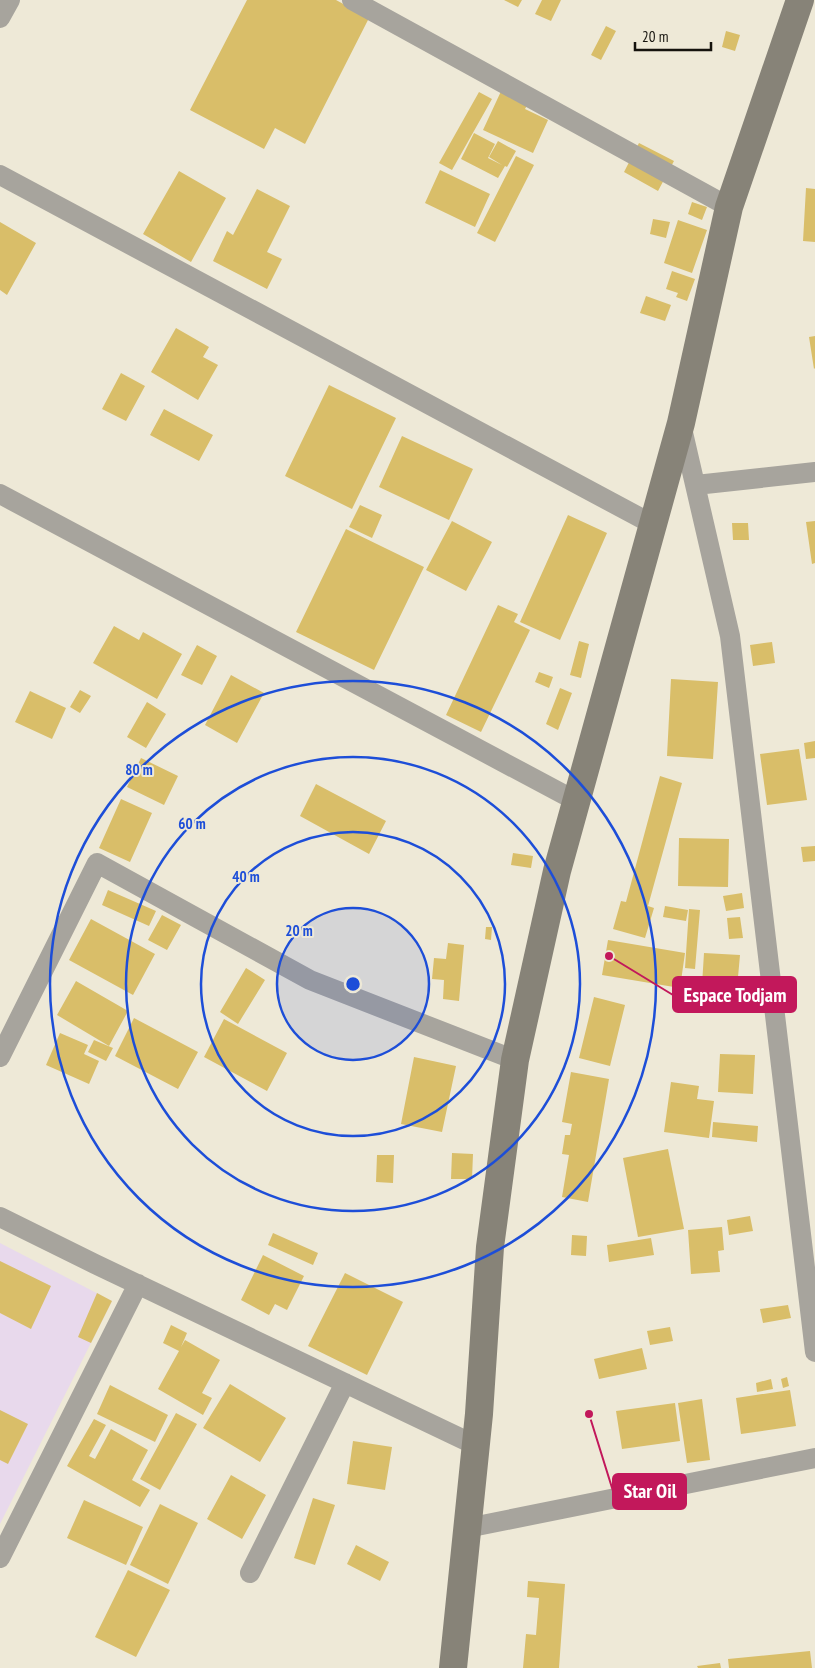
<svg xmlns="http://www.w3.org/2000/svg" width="815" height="1668" font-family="'PT Sans Narrow',sans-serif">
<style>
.education{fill:#e8d9ec}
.building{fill:#d9be69}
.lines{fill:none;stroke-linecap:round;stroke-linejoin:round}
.minor{stroke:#a7a49d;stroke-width:20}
.secondary{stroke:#878378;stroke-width:28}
.ring{fill:none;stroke:#1d4ed8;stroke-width:2.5}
.centre{fill:#1d4ed8;stroke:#eee9d7;stroke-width:2.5}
.ring-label{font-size:15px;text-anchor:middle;font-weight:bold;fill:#1d4ed8;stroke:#eee9d7;stroke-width:4;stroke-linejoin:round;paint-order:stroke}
.leader{fill:none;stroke:#c2185b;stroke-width:2}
.callout-dot{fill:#c2185b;stroke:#eee9d7;stroke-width:2}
.callout{fill:#c2185b;stroke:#c2185b;stroke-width:2}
.callout-label{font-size:20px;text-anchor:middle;font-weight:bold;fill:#fff}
</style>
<rect width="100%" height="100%" fill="#eee9d7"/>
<path class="education" d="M 0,1243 L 112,1301 L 0,1524 Z"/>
<path class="building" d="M 247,0 L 336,0 L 369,18 L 305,144 L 275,128 L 264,149 L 190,110 Z
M 504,0 L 522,0 L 518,7 Z
M 542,0 L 561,0 L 551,21 L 535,14 Z
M 606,26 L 616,31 L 601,60 L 591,55 Z
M 726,31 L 740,35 L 735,51 L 722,47 Z
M 503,87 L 530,100 L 525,109 L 548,120 L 533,153 L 483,130 Z
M 479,92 L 492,99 L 452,170 L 439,163 Z
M 474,133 L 495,144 L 488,158 L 502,165 L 489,157 L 498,141 L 516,151 L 507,167 L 505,166 L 498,178 L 461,159 Z
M 639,143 L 674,161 L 658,191 L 624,172 Z
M 516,156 L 534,165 L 495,242 L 477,233 Z
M 440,170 L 490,194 L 475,227 L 425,203 Z
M 179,171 L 226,198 L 191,262 L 143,234 Z
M 806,188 L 815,189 L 815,242 L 803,241 Z
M 257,189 L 290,206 L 267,252 L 282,259 L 267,289 L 213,261 L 227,231 L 233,235 Z
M 692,202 L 707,207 L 702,220 L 688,214 Z
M 653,219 L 670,222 L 666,238 L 650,234 Z
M 678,220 L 707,230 L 692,273 L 664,263 Z
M 0,222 L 36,243 L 7,295 L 0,290 Z
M 672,271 L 695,279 L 687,301 L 676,297 L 678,293 L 666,289 Z
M 646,296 L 671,305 L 665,321 L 640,313 Z
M 176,328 L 209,347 L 203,357 L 218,365 L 198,400 L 151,372 Z
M 815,336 L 815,368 L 814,369 L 809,337 Z
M 121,373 L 145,386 L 126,421 L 102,409 Z
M 329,385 L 396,418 L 352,509 L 285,476 Z
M 164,409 L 213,435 L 199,461 L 150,435 Z
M 402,436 L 473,469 L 449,520 L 379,487 Z
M 360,505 L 382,515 L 372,538 L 349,527 Z
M 568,515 L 607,533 L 560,640 L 520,622 Z
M 452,521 L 492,542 L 466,591 L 426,570 Z
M 815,521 L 815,563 L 812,564 L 806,522 Z
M 732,523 L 748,523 L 749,540 L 733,540 Z
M 346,529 L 424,567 L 374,670 L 296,632 Z
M 498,605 L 518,614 L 514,622 L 530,630 L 481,732 L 446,715 Z
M 114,626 L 139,640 L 143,632 L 182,654 L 157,699 L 93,663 Z
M 579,641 L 589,644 L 581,678 L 570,675 Z
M 772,642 L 775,663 L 753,666 L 750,645 Z
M 197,645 L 217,656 L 202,685 L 181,675 Z
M 539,672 L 553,677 L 549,688 L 535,682 Z
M 231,675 L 264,693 L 237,743 L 205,725 Z
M 671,679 L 718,682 L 713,759 L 667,756 Z
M 560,688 L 572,693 L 558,730 L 546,724 Z
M 80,690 L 91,696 L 80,713 L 70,707 Z
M 30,691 L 66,708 L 52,739 L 15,722 Z
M 147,702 L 166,714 L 146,748 L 127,737 Z
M 815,741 L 815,758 L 806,759 L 804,743 Z
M 799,749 L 807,800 L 767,805 L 760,754 Z
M 141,758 L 178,776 L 164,805 L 127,787 Z
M 660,776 L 682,783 L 648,906 L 654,908 L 645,938 L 613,929 L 621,901 L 626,902 Z
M 316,784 L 386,821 L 369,854 L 300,816 Z
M 121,799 L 152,813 L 130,862 L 99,848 Z
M 679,838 L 729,839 L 728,887 L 678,886 Z
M 815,846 L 815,861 L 803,862 L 801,847 Z
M 513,853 L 533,856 L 531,868 L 511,865 Z
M 108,890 L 156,911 L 149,926 L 102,905 Z
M 742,893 L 744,908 L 726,911 L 723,896 Z
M 665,906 L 688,910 L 686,921 L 663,917 Z
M 689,909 L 700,910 L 695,969 L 685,968 Z
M 162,915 L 181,925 L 167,950 L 148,940 Z
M 740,917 L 743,938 L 729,939 L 727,918 Z
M 91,919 L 155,954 L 133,995 L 69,960 Z
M 486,927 L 492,927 L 491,940 L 485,939 Z
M 608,940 L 685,953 L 680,988 L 602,975 Z
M 448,943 L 464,945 L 459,1001 L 443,999 L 444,980 L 432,979 L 434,958 L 446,959 Z
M 704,953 L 740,955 L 737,988 L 702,985 Z
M 246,968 L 265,980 L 238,1024 L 220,1012 Z
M 76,981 L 128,1011 L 109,1046 L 57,1015 Z
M 594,997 L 625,1005 L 610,1066 L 579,1058 Z
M 134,1018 L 198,1052 L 178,1089 L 115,1056 Z
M 224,1019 L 287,1053 L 267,1091 L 204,1057 Z
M 60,1033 L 88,1045 L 84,1054 L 99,1061 L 89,1084 L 46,1065 Z
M 94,1040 L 113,1048 L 106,1061 L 88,1052 Z
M 720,1054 L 755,1055 L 753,1094 L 718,1092 Z
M 414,1057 L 456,1066 L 442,1132 L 401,1124 Z
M 571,1072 L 609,1079 L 588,1202 L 562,1197 L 569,1155 L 562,1154 L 565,1135 L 570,1135 L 572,1124 L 562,1122 Z
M 671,1082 L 699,1086 L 697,1099 L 714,1101 L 709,1138 L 664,1132 Z
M 713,1122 L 758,1126 L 757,1142 L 712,1137 Z
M 668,1149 L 684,1229 L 638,1237 L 623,1158 Z
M 452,1153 L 473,1154 L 472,1179 L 451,1179 Z
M 377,1155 L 394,1155 L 393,1183 L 376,1182 Z
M 750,1216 L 753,1231 L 729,1235 L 727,1220 Z
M 722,1227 L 724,1250 L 718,1251 L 720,1272 L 691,1274 L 688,1230 Z
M 273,1233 L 318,1253 L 313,1265 L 268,1245 Z
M 572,1235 L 587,1236 L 586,1256 L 571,1255 Z
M 651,1238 L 654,1255 L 609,1262 L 607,1245 Z
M 263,1255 L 304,1276 L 287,1310 L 275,1304 L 269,1315 L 241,1300 Z
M 0,1261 L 51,1286 L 31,1329 L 0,1313 Z
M 345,1273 L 403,1302 L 367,1375 L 308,1346 Z
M 97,1293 L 112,1301 L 91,1343 L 78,1337 Z
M 788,1305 L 791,1318 L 763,1323 L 760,1309 Z
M 171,1325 L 187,1333 L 181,1347 L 185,1340 L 220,1360 L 202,1393 L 212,1398 L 203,1415 L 158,1389 L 179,1351 L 163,1343 Z
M 670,1327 L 673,1341 L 650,1345 L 647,1331 Z
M 642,1348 L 647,1369 L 599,1379 L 594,1359 Z
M 787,1377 L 789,1386 L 783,1388 L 781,1379 Z
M 771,1379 L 773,1389 L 757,1392 L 756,1383 Z
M 230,1384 L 286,1418 L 260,1462 L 203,1428 Z
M 110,1385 L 168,1415 L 155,1442 L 97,1414 Z
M 790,1390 L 796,1426 L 741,1434 L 736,1398 Z
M 702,1399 L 710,1460 L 687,1463 L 678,1403 Z
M 675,1403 L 680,1441 L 622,1449 L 616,1411 Z
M 0,1410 L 28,1424 L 8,1464 L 0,1460 Z
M 176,1413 L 197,1424 L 160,1490 L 140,1479 Z
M 94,1419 L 106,1425 L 89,1456 L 95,1459 L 111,1429 L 148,1450 L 132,1480 L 150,1490 L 140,1507 L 67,1466 Z
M 353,1441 L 392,1447 L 385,1490 L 347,1484 Z
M 231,1475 L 266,1495 L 242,1539 L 207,1519 Z
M 313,1498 L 335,1505 L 315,1565 L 294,1558 Z
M 84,1500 L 143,1527 L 126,1565 L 67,1538 Z
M 160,1504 L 198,1523 L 168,1584 L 130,1565 Z
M 356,1545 L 389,1562 L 380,1581 L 347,1564 Z
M 128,1570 L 170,1590 L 136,1657 L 95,1637 Z
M 528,1581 L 565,1584 L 559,1668 L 523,1668 L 526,1634 L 536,1635 L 539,1598 L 527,1597 Z
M 810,1651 L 812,1668 L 729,1668 L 728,1659 Z
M 720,1663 L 721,1668 L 698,1668 L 697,1666 Z"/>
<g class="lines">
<path class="minor" d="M 352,0 L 729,207
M 0,18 L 10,0
M 0,175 L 652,524
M 681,424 L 730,636 L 815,1352
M 696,485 L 815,472
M 0,494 L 576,801
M 0,1057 L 97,863 L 310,980 L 515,1060
M 0,1217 L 95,1264 L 475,1445
M 467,1528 L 815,1458
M 0,1558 L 138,1284
M 250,1573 L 345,1383"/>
<path class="secondary" d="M 453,1668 L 479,1414 L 490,1247 L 515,1060 L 557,871 L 681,423 L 729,207 L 800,0"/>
</g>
<circle cx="353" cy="984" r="76" fill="#1d4ed8" fill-opacity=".12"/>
<g class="ring">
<circle cx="353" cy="984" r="76"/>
<circle cx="353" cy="984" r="152"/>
<circle cx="353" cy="984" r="227"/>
<circle cx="353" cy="984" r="303"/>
</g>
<circle cx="353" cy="984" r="8" class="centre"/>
<g class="ring-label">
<text x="139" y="775">80 m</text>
<text x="192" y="829">60 m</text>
<text x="246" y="882">40 m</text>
<text x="299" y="936">20 m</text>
</g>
<path class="leader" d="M609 956L673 995M589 1414L613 1491"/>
<g class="callout-dot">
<circle cx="609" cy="956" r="5"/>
<circle cx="589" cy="1414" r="5"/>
</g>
<g class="callout">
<rect x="673" y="977" width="123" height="35" rx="5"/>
<rect x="613" y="1474" width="73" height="35" rx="5"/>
</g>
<g class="callout-label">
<text x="735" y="1002">Espace Todjam</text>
<text x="650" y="1498">Star Oil</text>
</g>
<path d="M635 42v8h76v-8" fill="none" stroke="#15130d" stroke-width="2.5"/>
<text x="642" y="42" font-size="15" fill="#15130d" stroke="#eee9d7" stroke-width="4" paint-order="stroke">20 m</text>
</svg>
